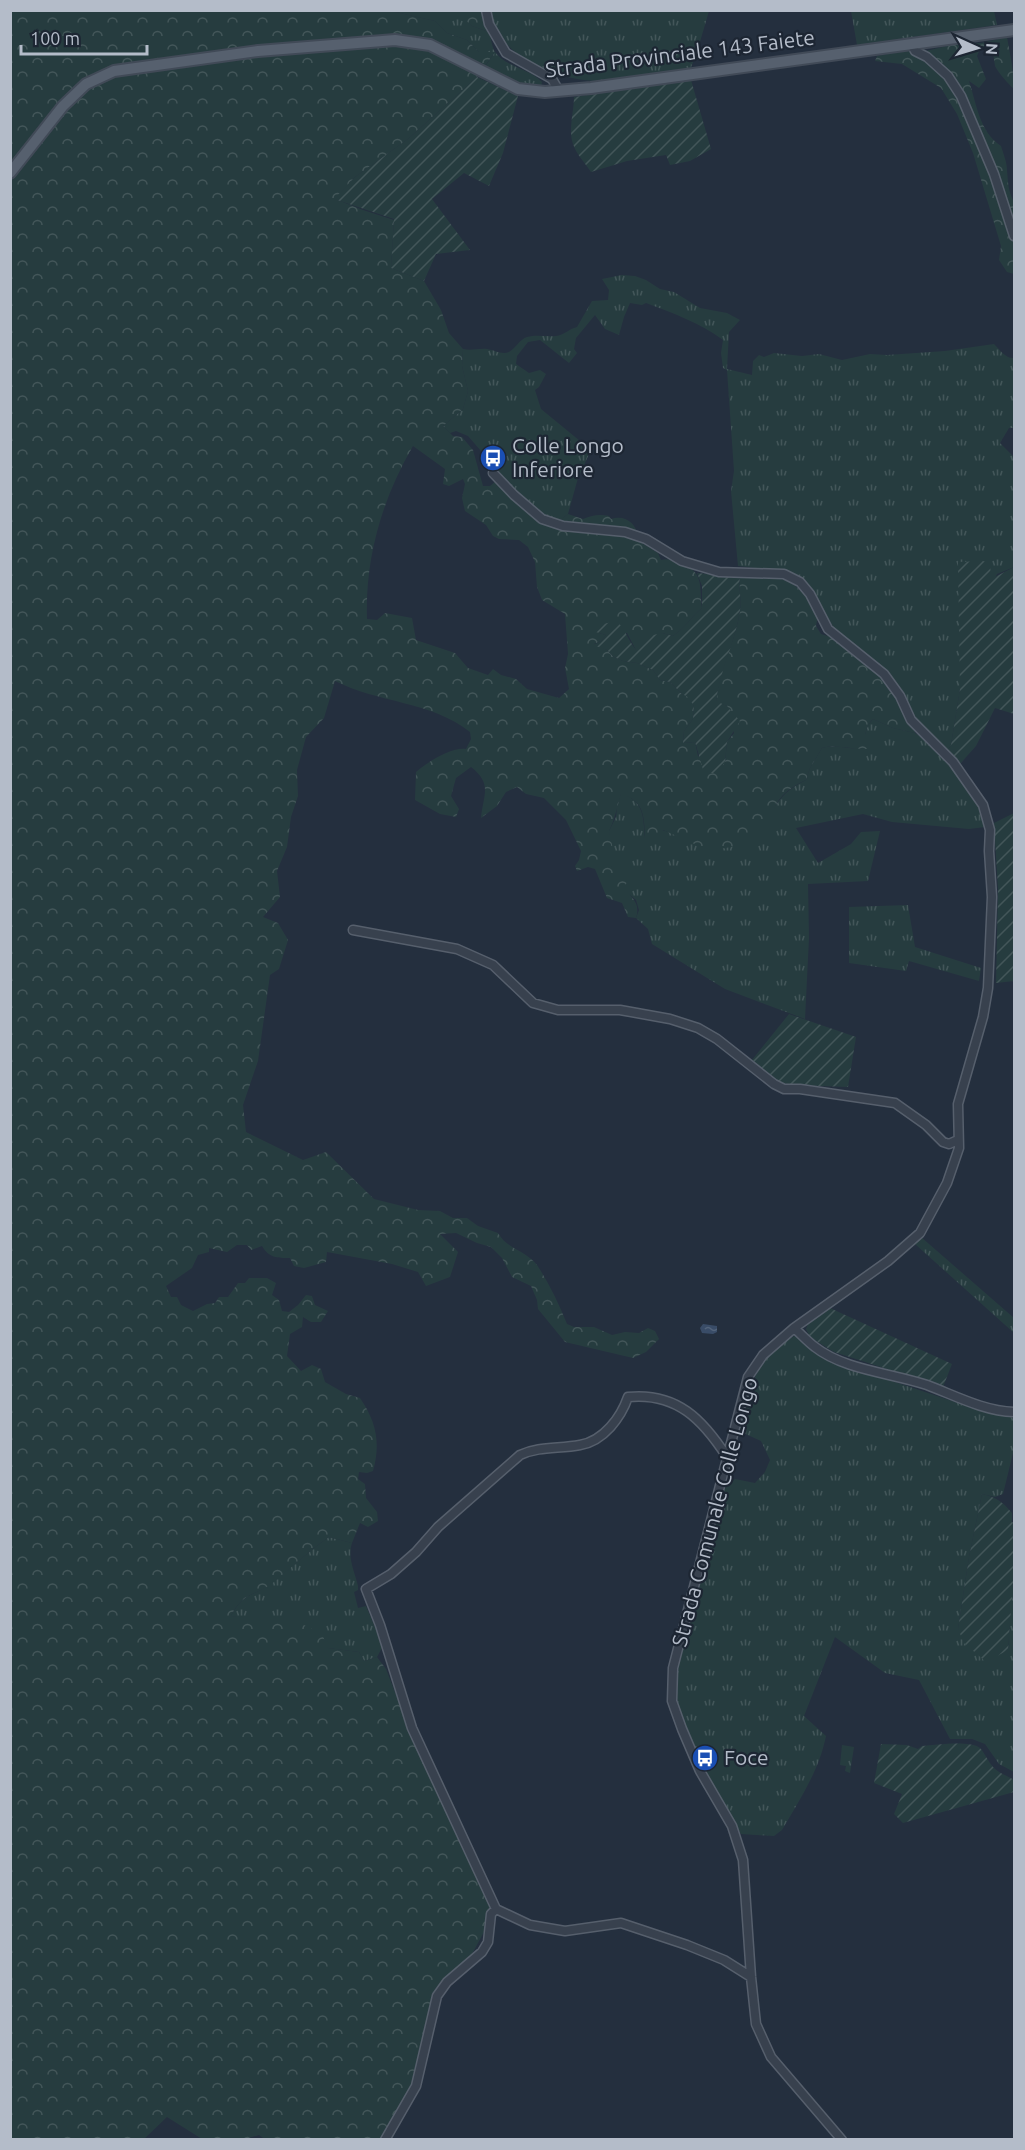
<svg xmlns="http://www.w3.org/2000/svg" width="1025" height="2150" font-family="Ubuntu,sans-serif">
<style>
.grass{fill:url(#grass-tufts)}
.forest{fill:url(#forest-crowns);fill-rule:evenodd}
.garden{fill:url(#garden-furrows)}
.water{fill:url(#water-ripples)}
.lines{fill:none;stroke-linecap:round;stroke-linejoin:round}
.minor-casing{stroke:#565f6c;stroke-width:11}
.major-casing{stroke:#414a57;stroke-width:14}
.minor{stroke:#38414e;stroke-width:8}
.major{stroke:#56606e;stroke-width:10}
.labels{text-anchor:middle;stroke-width:4.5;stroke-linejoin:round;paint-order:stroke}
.street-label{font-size:21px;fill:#b4bcc9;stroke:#1d2633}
.poi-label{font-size:21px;fill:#b4bcc9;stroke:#1d2633;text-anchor:start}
</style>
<defs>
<pattern id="grass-tufts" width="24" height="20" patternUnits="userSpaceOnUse" patternTransform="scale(1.5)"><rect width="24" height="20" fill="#263c3f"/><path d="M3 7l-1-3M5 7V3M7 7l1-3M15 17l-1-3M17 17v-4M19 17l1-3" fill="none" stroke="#435659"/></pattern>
<pattern id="forest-crowns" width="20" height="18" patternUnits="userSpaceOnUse" patternTransform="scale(1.5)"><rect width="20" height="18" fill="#263c3f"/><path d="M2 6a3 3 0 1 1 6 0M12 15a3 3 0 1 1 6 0" fill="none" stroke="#435659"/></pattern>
<pattern id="garden-furrows" width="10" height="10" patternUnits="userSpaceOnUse" patternTransform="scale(1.5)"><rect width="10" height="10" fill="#263c3f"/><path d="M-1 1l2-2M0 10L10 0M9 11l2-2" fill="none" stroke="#435659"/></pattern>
<pattern id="water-ripples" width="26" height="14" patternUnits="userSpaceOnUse" patternTransform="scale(1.5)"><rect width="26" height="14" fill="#394c67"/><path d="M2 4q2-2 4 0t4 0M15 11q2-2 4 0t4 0" fill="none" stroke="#53647b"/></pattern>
</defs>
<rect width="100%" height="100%" fill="#242f3e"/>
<path class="grass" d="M 391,11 L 457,11 L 472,26 L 489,32 C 491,38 492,47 495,52 C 506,67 530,69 542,82 L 541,87 L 512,82 L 484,68 L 495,52 L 479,52 L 467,40 L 447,33 L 435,21 Z
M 490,11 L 709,11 L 697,52 L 690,70 C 656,74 618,84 584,80 C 544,75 498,53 490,11 Z
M 851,11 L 994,11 L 997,25 L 857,45 Z
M 622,275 L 635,276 L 646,280 L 660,289 L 674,292 L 700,308 L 727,313 L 740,320 L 729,332 L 727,369 L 752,375 L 753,361 L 759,355 L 764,357 L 774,353 L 802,356 L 819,354 L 842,360 L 870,354 L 887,355 L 945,351 L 994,344 C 1000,350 1006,359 1014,358 L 1014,428 L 1009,428 L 1000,443 L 1014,457 L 1014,567 L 997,574 L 961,646 L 960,689 L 951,745 L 948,750 L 925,732 L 914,719 L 904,696 L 834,628 L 809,586 L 802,580 L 789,572 L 738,566 L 731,491 L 734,471 L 727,370 L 723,368 L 721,353 L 723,340 C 701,323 672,313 646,303 L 642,305 L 630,303 L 624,317 L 619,335 L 605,329 L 595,315 L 576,338 L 574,349 L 577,353 L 569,363 L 540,340 L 528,342 L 517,356 L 516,364 L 529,373 L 540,370 L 546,374 L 539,387 L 535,390 L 541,409 L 591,450 L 578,478 L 568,514 L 551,527 L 540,523 L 496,481 L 501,474 L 468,436 L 456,431 L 450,433 L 443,426 L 463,409 L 468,391 L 462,366 L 463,349 C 472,351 479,348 487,349 C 494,350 502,355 509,352 C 516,348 520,339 527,337 C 537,334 546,337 556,336 C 564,335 569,329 577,327 L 592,301 L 608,300 L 609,290 L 602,279 Z
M 873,719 L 893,728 L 915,733 L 926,740 L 942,756 L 980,804 L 985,827 L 969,829 L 892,822 L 863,814 L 796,828 L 818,863 L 851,844 L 861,832 L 880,831 L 868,881 L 808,884 L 809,938 L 805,1019 L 725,989 L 652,944 L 648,929 L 636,918 L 639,910 L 636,900 L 627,892 L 611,866 L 609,831 L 616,817 L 617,807 L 621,793 C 645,802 643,817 645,838 L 662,830 L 675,834 L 772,812 C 780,796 790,788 806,780 L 810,768 L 822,748 C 839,743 850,752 866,746 L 864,743 C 865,734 866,726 873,719 Z
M 908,905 L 915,947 L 981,968 L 979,981 L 909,961 L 906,971 L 849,963 L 849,907 Z
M 921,1237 L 1014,1318 L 1014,1333 L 915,1244 Z
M 795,1336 L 832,1361 L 976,1409 L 1014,1418 L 1014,1449 L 1003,1494 L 995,1497 L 982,1494 L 969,1557 L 958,1629 L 1008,1650 L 1013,1574 L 1014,1574 L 1014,1772 L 999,1764 L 985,1744 L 972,1739 L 950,1739 L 919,1680 L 885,1673 L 835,1637 L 804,1716 L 826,1736 C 819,1771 800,1799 782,1830 L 774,1836 L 741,1834 L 716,1792 L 681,1717 L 676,1694 L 677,1670 L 724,1489 L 735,1479 L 755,1483 L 765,1472 L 770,1460 L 761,1441 L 739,1431 C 747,1395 757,1351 795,1336 Z
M 329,1537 L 352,1543 C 347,1558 355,1572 358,1586 L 358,1590 L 354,1592 L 358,1608 L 366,1606 L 383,1646 L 377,1657 L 364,1661 L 359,1652 L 328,1648 L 258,1620 L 231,1616 C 244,1591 254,1597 273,1582 C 292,1567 309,1551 329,1537 Z
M 842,1745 L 854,1747 L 850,1773 L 845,1771 L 846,1766 L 840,1765 Z"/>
<path class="forest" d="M 11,11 L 391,11 L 435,21 L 447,33 L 467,40 L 479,52 L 495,52 L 477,77 L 408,139 L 355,177 L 335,199 L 363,210 L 394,220 L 391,268 L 424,281 L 441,310 L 449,333 L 463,349 L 462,366 L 468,391 L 463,409 L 443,426 L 453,436 L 462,437 L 473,450 L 483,486 L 490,486 L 496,481 L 540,523 L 551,527 L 568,514 L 583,519 C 593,515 599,514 609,516 L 611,519 C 626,514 639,525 637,540 L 658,553 L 661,560 C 669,558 673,560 680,563 C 705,572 699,586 702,608 C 691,617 685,628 673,636 L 662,633 L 637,652 L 627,633 L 599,633 L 606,635 L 601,641 L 594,644 L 607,650 L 614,657 L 623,661 L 637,663 L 653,670 L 660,680 L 670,682 L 682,694 L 688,696 L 694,706 L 693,719 L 684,731 L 683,743 L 695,742 L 698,756 L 725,762 L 727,742 L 734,733 L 727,706 L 716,702 C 719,670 736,641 740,610 C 742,599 738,588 740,577 C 785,578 793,574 818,615 L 816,626 L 821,634 L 834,638 L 881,677 L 892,689 L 914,726 L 915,733 L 893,728 L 873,719 C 865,727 863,739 867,749 C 851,750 838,744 822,748 L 810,768 L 806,780 C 787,789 771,801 773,823 C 749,842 728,855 697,845 C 685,841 674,834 663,830 L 656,840 L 645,838 C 644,817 645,801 621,794 C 617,807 615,819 609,831 L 615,858 L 611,866 L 616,871 L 624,868 L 629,876 L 625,887 C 631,899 641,902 636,918 L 628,917 L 622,903 L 607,898 L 595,869 L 588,867 L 577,871 L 575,866 L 579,860 L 581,851 L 566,820 L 544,798 L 526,794 L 517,787 L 506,792 L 497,806 L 481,818 C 483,795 493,784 471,767 L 456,778 L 451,796 L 459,809 L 456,817 L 440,814 L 415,800 L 416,772 C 428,762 451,747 466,749 L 471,739 L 470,732 C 431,701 378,703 335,681 L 324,718 L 306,737 L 297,770 L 298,796 L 291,817 L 287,847 L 277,871 L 280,897 L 263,917 L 278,923 L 288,940 L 279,969 L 270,975 L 258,1061 L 243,1105 L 246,1132 L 303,1160 L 326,1152 L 374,1199 L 418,1210 L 440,1211 L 453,1218 L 467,1218 L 478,1226 L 498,1233 C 507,1249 525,1250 537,1265 C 549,1283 559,1304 567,1324 L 574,1327 L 594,1327 L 612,1335 L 625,1332 L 639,1333 L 648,1328 L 655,1331 L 659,1339 L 646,1352 L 633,1358 L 565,1342 L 538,1309 L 537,1300 L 531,1286 L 512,1277 L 502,1258 L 491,1247 L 477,1243 L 456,1233 L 440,1234 L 458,1252 L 450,1277 L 426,1286 L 418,1272 L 392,1264 L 327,1252 L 326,1262 L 304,1268 L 294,1266 L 290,1258 C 277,1258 269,1258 262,1246 L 251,1250 L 247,1245 L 237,1245 L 227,1252 L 209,1248 L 209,1252 L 198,1255 L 192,1268 L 166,1286 L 171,1297 L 177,1297 L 181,1305 L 193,1311 L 207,1304 L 215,1303 L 219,1297 L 228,1297 L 238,1283 L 245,1283 L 249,1278 L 267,1278 L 276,1283 L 272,1295 L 279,1300 L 282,1311 L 289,1312 L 298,1305 L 306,1295 L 312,1296 L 315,1305 L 328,1311 L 321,1322 L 311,1322 L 303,1317 L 302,1327 L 290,1334 L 287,1356 L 301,1371 L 312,1365 L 321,1369 L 325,1382 L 346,1394 L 360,1398 C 376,1421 381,1443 373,1471 L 367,1473 L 359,1472 L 358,1479 L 365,1484 L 366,1498 L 377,1512 L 378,1521 L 368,1527 L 360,1523 L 352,1543 L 329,1537 C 309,1551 292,1567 274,1582 C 254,1597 244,1591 231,1616 L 300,1623 L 322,1634 L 328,1648 L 359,1652 L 364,1661 L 377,1657 L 386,1669 L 409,1728 L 489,1900 L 489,1914 L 485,1930 L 472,1954 L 436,1988 L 424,2028 L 414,2085 L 380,2139 L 266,2140 L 259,2135 L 245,2139 L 202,2139 L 167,2117 L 144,2139 L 11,2140 ZM 413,446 L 445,469 L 443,484 L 449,486 L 463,479 L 465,484 L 462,498 L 465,511 L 486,525 L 493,536 L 499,539 L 519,540 L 528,547 L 535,562 L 537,587 L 542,600 L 565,614 L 568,654 L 565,668 L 569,689 L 559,698 L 527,689 L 516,679 L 501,675 L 493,669 L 488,675 L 468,668 L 455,653 L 416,640 L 412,618 L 385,613 L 377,620 L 367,619 C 365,558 382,499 413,446 Z
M 454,11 L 482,11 L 489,32 L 472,26 Z
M 1007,37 C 1010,54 1014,72 1014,89 C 1010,86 997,71 995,66 C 994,61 994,55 992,51 L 980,49 L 977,56 L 986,79 L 979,88 L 969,81 C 977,105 979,131 1001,146 C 1003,153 1007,162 1007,170 C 1008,182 1008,191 1014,202 L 1014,274 L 1007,272 L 999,260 L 1001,246 L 973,153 L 957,114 L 941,88 L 902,64 L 875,61 L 877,56 L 923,48 L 926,51 L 959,43 L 981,43 Z"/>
<path class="garden" d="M 477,77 L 518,96 L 503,153 L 489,186 L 464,173 L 432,199 L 470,250 L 436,254 L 424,281 L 391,268 L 394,219 L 334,199 L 355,177 L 408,139 Z
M 691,80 L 711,149 L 690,161 L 670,165 L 666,155 L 627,161 L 591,172 C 586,164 576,154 573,144 C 568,130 574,111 574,97 Z
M 983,561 L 990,563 L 991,579 L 1014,567 L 1014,714 L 995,708 L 976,746 L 959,765 L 948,750 L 951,745 L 960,689 L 958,562 Z
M 697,573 L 740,577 C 738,588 742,599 740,610 C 736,641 720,669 716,701 L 727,706 L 740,721 L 727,742 L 725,762 L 718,773 L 704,773 L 695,742 L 683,743 L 684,731 L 693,719 L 694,706 L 688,697 L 682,694 L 670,682 L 660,680 L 653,670 L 637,663 L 623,661 L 614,657 L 607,650 L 593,645 L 601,641 L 606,635 L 589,630 C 628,612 618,628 637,651 L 649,636 L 662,633 L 673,636 C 685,628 691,617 702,608 L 702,586 Z
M 1014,813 L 1014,981 L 996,983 L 998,889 L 994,823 Z
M 789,1014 L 856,1037 L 848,1087 L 791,1085 L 776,1081 L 752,1060 Z
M 830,1308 L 952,1364 L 943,1387 L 834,1352 L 810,1337 L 806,1329 L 808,1324 Z
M 982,1494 C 996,1497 1003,1502 1012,1513 L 1012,1522 L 1014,1523 L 1014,1569 L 1008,1650 L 986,1662 L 964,1643 L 958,1629 L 969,1557 Z
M 881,1744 L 907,1745 L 918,1749 L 922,1746 C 935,1745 970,1740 980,1748 C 985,1753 988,1762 994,1768 C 999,1773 1008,1776 1014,1780 L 1014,1792 L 903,1823 L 894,1814 L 902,1794 L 874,1783 Z"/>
<path class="water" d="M 703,1324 L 717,1326 L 717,1332 L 713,1334 L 702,1333 L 700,1328 Z"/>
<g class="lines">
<defs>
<path id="minor" d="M 486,10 L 489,24 L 506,53 L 552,79 L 559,91
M 912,45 L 915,51 L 927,57 L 948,76 L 961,96 L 994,174 L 1014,236
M 493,473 L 514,495 L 542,519 L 563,526 L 625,532 L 646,539 L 682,561 L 719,572 L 784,574 L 800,582 L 810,594 L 828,629 L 884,674 L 900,696 L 911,720 L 953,762 L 983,805 L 990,830 L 989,851 L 992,897 L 988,988 L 983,1017 L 958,1104 L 959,1148 L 947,1183 L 920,1233 L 888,1261 L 794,1328 L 763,1355 L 748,1377 L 673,1668 L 672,1701 L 682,1729 L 700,1771 L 732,1826 L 743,1860 L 751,1977 L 756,2024 L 771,2057 L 842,2140
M 353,930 L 457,949 L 493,965 L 533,1003 L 558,1010 L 620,1010 L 670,1019 L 698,1028 L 717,1039 L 774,1084 L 784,1089 L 800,1089 L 895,1103 L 926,1125 L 943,1142 L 949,1144 L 958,1140
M 794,1328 C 801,1334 807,1341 815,1347 C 844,1370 892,1373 927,1385 C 956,1396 984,1411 1014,1412
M 727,1457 C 703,1420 677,1392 628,1397 C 621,1417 604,1441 580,1445 C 559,1449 539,1446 520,1455 L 438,1527 L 416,1552 L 391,1574 L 366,1589 L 380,1625 L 412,1728 L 496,1909 L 530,1925 L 565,1931 L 621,1923 L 687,1945 L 724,1960 L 751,1977
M 385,2140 L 416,2086 L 437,1996 L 447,1982 L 482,1952 L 488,1942 L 491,1914 L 496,1909"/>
<path id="major" d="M 10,173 L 63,106 L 86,84 L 114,71 L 258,51 L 395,40 L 430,45 L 518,89 L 545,92 L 591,88 L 1014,30"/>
</defs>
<use href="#minor" class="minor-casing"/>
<use href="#major" class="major-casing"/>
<use href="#minor" class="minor"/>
<use href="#major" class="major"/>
</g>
<defs>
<symbol id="bus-disc" viewBox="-11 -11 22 22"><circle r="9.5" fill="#1a4fb4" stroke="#1d2633"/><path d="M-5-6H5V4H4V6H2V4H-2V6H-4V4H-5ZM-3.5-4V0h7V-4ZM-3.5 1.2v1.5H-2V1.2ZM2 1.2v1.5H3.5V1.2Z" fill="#fff"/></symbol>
</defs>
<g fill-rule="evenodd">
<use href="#bus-disc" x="478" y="443" width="30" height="30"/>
<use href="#bus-disc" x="690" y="1743" width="30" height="30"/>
</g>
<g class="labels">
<g class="street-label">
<text transform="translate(680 54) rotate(-7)" y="7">Strada Provinciale 143 Faiete</text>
<text transform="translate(715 1512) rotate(-75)" y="7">Strada Comunale Colle Longo</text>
</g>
<g class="poi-label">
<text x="512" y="453">Colle Longo<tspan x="512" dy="24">Inferiore</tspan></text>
<text x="724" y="1765">Foce</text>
</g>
</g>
<rect width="1025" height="2150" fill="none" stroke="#b4bcc9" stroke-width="24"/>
<g transform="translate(977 48) rotate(94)" stroke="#1d2633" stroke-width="4.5" paint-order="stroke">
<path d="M0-4.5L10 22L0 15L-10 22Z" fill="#b4bcc9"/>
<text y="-9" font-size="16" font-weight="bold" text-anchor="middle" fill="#b4bcc9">N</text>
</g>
<path d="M21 45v9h126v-9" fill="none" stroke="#b4bcc9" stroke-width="3"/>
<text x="30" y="45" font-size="18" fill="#b4bcc9" stroke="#1d2633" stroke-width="4.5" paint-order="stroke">100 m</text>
</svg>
